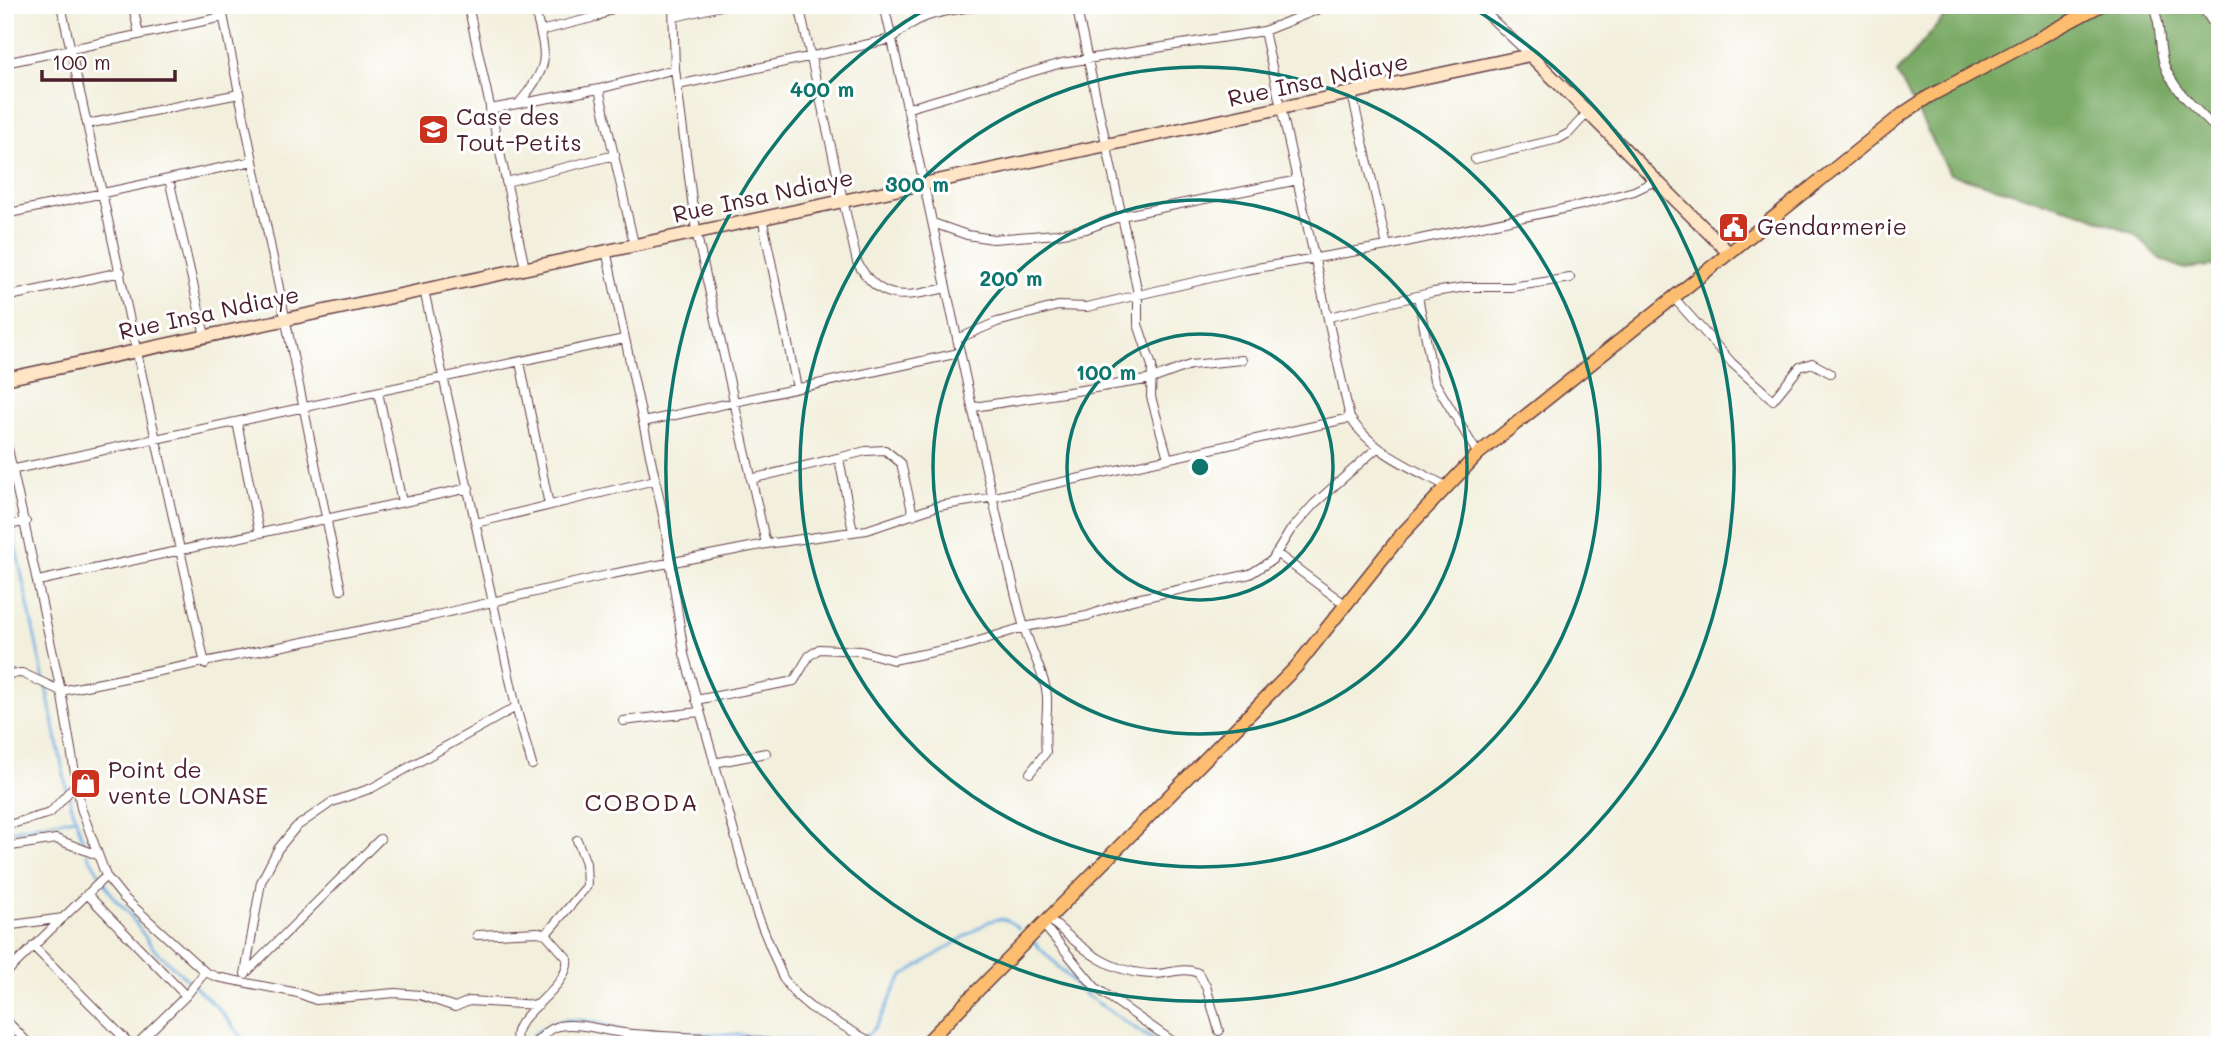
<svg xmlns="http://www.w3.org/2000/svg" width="2225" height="1050" font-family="Mali,sans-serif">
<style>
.forest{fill:#78a963;stroke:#616447;stroke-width:2}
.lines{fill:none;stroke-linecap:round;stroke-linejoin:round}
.stream{stroke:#6fafe3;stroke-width:2.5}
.street-casing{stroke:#633e46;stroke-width:10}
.secondary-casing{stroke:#633e46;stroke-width:15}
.primary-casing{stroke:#633e46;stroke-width:15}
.street{stroke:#fff;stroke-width:8}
.secondary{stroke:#fee5c5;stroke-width:12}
.primary{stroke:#fcbd6f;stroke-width:12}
.ring{fill:none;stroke:#0f766e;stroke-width:3.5}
.labels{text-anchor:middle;stroke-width:6;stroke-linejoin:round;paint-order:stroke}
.street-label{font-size:23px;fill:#4a1f2b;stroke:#fff}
.poi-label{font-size:23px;fill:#4a1f2b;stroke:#fff;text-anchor:start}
.neighbourhood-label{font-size:24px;letter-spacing:2px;fill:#4a1f2b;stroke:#fff}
.centre{fill:#0f766e;stroke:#fff;stroke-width:3.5}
.ring-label{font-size:21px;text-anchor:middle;font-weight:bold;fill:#0f766e;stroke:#fff;stroke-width:6;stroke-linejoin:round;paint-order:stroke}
</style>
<rect width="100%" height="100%" fill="#fff"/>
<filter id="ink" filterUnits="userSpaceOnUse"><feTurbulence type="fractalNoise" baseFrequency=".0143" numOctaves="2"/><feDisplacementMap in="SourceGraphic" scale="14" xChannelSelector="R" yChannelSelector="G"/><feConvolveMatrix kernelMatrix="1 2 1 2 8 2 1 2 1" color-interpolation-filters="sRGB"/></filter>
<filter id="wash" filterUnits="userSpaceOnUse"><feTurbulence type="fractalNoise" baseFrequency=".00686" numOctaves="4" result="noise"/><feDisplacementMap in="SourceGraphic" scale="28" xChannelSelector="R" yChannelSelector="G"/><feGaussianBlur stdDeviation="1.57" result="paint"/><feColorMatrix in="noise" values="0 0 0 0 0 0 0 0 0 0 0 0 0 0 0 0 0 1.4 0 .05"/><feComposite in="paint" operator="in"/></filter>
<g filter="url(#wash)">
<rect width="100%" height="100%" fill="#f2efdc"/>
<path class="forest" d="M 1947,5 L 2220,5 L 2220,265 L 2184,269 L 2160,259 L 2134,234 L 2085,214 L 1950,174 L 1897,73 L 1946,15 Z"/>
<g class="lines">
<path class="stream" d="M 5,496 L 44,680
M 46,687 L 67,790
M 69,797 L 85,847
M 5,832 L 74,818
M 87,853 L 114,898 L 128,912 L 152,947 L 220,1010 L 248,1045
M 1033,941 L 1086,995 L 1160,1045
M 683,1033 C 703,1034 723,1034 743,1035 C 777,1037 838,1050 867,1035 C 885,1021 889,992 904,975 L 988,922 C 1002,916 1008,919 1019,929
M 522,1045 C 558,1009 581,1018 624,1030"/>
</g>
</g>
<g filter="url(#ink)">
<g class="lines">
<defs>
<path id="street" d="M 61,5 L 205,664
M 133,5 L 139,35
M 221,5 L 341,590
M 468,5 L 525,268
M 673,5 L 675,69 L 696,231 L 766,544
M 799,5 L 857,262 C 880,304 906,297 946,288
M 884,5 C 932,211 971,419 1023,624 C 1029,646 1041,667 1046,689 C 1050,706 1043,731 1046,752 L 1030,773
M 1076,5 L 1129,249 L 1138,294 L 1138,324 L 1152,366 L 1151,397 L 1168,458
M 1329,5 L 1264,31 L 1350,418 C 1374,453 1410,467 1446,486
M 1477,5 L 1530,55
M 2152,5 C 2162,23 2158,45 2164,64 C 2173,91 2201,113 2220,133
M 2201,5 L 2220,34
M 675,17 L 725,5
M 540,31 L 596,17 L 619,5
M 5,63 L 223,17
M 678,85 L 892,39 C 920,11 946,12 984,5
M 599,89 L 634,244
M 1352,94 L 1387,246
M 519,103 C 554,62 545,55 534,5
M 909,108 L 1062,63 L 1264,31
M 490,109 L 599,89 L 675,69
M 87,124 L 239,94
M 1475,159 L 1558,139 L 1569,133 L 1588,112
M 169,179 L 205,336
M 506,182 L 615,155
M 5,214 L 253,161
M 762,217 L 797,388
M 933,223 L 967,235 L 993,239 L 1057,234 L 1086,229 L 1121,216 L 1298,180
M 606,250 L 664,520 L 684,654 L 757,914 L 783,978 L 796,995 L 810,1007 L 876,1045
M 1418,296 L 1434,381 L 1478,454
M 5,297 L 121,272
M 1673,297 L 1732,363 L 1773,400 L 1800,367 L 1812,363 L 1830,373
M 1329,317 L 1434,292 L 1466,287 L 1511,287 L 1570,278
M 957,339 L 997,322 L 1058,306 L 1087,307 L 1245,270 L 1387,246 L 1586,204 L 1634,191 L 1657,180
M 520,362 L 549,505
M 378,392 L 402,502
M 974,407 L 1152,379 L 1190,365 L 1242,360
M 237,422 L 259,532
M 643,422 L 959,353
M 5,435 L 61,691 L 81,808 L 106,876 L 123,897 L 205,972 L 217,977 L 298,993 L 316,1000 L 395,993 L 420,995 L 455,1007 L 469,1001 L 538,1005
M 839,458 L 853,532
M 15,469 L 624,339
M 751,479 L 866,451 L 885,450 L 901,463 L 913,515
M 476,523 L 655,480
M 5,525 L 26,522
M 1276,553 L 1346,605
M 38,581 L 469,488
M 5,674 L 22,673 L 61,691 L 432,616 L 612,574 L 766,544 L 867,530 L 938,506 L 995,497 L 1350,418
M 696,700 L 794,681 L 809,656 L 819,649 L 861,651 L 893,660 L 963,646 L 1024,627 L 1087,616 L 1132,600 L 1250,574 L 1272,560 L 1290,531 L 1314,504 L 1377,448
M 516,707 L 532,765
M 623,721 L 699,712
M 714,763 L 766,753
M 5,826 L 50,813 L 76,784
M 5,847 L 56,839 L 95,854
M 87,894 L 186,996
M 1048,918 C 1081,947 1108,974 1155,974 C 1169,974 1184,966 1198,973 L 1206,986 L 1219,1031
M 1042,923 L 1095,987 L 1178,1045
M 5,926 L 63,918
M 546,934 L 587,886 L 586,863 L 577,840
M 477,935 L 538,932 L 546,934 L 567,958 C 572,991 502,1018 519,1045
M 33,946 L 131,1045
M 246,973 L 380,839
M 5,974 L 106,876
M 245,974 L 261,882 L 278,849 L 296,827 L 332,802 L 372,788 L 516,707 L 424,290
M 5,1019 L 30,1045
M 136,1045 L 186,996 L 205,972
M 533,1045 C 542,1037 548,1029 559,1026 C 580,1022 603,1031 624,1033 C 678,1039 732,1036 785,1045"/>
<path id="secondary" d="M 5,379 L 1530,55 L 1729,253"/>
<path id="primary" d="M 924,1045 L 1296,667 L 1402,534 L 1478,454 L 1904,113 L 1928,97 L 2101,5"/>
</defs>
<use href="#street" class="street-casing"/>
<use href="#secondary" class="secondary-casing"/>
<use href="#primary" class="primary-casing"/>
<use href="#street" class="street"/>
<use href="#secondary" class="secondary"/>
<use href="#primary" class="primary"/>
</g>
</g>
<g class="ring">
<circle cx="1200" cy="467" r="133"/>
<circle cx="1200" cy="467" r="267"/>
<circle cx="1200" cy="467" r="400"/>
<path d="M1471 7A534 534 0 1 1 929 7"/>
</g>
<defs>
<symbol id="school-square" viewBox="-11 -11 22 22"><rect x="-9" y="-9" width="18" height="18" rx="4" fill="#c8321e" stroke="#fff"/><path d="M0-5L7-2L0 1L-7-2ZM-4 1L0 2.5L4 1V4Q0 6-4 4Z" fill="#fff"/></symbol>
<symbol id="civic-square" viewBox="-11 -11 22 22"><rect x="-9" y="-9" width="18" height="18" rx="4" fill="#c8321e" stroke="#fff"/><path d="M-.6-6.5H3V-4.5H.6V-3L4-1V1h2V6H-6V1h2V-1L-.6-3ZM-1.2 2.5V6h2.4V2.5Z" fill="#fff"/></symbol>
<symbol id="shop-square" viewBox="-11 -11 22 22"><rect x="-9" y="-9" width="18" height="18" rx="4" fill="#c8321e" stroke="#fff"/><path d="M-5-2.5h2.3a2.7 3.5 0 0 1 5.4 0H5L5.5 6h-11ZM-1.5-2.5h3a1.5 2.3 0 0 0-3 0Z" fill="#fff"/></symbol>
</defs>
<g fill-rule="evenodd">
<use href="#school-square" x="416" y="112" width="35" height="35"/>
<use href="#civic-square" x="1716" y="210" width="35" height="35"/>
<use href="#shop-square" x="68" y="766" width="35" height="35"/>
</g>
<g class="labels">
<g class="street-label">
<text transform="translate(1318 80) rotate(-12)" y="8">Rue Insa Ndiaye</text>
<text transform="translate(763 196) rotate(-12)" y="8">Rue Insa Ndiaye</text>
<text transform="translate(209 313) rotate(-12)" y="8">Rue Insa Ndiaye</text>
</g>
<g class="poi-label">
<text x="456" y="125">Case des<tspan x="456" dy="26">Tout-Petits</tspan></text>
<text x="1757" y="235">Gendarmerie</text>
<text x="108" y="778">Point de<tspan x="108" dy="26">vente LONASE</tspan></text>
</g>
<g class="neighbourhood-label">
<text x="642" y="811">COBODA</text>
</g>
</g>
<circle cx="1200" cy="467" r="10" class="centre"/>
<g class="ring-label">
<text x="822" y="97">400 m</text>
<text x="917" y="192">300 m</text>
<text x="1011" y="286">200 m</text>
<text x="1106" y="380">100 m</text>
</g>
<rect width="2225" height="1050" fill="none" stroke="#fff" stroke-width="28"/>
<path d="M42 70v10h133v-10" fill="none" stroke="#4a1f2b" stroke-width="3.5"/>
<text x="52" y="70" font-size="21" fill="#4a1f2b" stroke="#ffffff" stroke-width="5" paint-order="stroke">100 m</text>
</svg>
